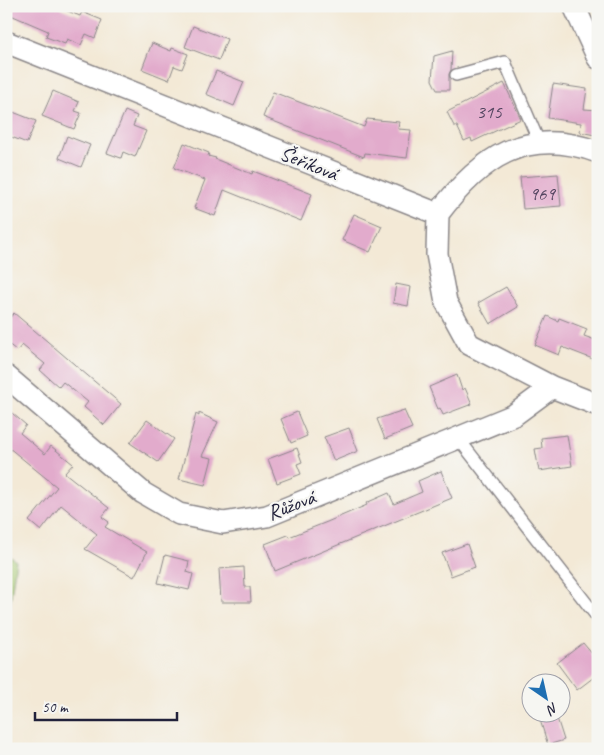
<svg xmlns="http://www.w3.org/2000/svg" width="604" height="755" font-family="Caveat,sans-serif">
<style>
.green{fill:#a4c770;stroke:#637456}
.building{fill:#e2abcc}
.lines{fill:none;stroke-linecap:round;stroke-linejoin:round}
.lane-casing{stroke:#8a8688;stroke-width:14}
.street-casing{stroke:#8a8688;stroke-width:24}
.lane{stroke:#fff;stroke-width:11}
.street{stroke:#fff;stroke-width:21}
.labels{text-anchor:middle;stroke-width:4.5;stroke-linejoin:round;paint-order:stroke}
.number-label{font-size:19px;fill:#52445f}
.street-label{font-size:21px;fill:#22223b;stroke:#f6f6f2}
</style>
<rect width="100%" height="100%" fill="#f6f6f2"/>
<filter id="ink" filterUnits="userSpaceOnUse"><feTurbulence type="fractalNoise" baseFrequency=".02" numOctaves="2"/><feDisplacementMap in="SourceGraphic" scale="10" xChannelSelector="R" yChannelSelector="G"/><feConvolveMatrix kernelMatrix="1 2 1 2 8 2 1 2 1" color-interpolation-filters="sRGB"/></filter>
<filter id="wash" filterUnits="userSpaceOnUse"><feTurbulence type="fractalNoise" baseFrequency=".0096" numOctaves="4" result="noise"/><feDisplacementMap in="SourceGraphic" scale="20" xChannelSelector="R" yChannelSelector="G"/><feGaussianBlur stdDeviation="1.12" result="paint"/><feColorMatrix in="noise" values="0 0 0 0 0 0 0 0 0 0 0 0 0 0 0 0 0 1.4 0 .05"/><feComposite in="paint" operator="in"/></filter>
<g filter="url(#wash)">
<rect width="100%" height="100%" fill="#f3e9d6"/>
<path class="green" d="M 6,553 L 16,561 L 6,632 Z"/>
<g id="blocks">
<path class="building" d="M 6,6 L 55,6 L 80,16 L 82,12 L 102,20 L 95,38 L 86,34 L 81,45 L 67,39 L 65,44 L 46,37 L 48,31 L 6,13 Z
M 193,26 L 227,39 L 219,60 L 185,47 Z
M 152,43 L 171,51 L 172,48 L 188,54 L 182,69 L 174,66 L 169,80 L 142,69 Z
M 452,51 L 451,70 L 449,74 L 449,90 L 437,90 L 432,80 L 434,56 Z
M 216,71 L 244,82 L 234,106 L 206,94 Z
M 504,83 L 521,119 L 472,142 L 471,138 L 464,141 L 457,126 L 454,126 L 447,112 Z
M 553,84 L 587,89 L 584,109 L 598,110 L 595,135 L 580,132 L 581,123 L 548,118 Z
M 53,91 L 79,102 L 75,111 L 81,113 L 74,129 L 42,116 Z
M 273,92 L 364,127 L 367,119 L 399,122 L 398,129 L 411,130 L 407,158 L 365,153 L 364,157 L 263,117 Z
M 125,111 L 137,116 L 133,126 L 146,131 L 135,157 L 123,152 L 121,158 L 107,153 Z
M 13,112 L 36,121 L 27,143 L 6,135 Z
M 67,136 L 90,145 L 81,167 L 59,158 Z
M 184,143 L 209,153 L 208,156 L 216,158 L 215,159 L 252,174 L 253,171 L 312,194 L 301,221 L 224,190 L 215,216 L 194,208 L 205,180 L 174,168 Z
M 558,174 L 561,206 L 523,209 L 520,177 Z
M 354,214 L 382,226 L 370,252 L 342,240 Z
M 396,284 L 411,287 L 408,306 L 393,303 Z
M 506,287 L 518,307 L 490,324 L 478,303 Z
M 14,313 L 121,404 L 104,425 L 84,407 L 88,402 L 63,382 L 59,387 L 40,370 L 45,364 L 22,345 L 17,351 L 6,342 L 6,322 Z
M 547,316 L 558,321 L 559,318 L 587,329 L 584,336 L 598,341 L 598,361 L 562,347 L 559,355 L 535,345 Z
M 457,375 L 462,390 L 465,388 L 472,404 L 443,415 L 440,408 L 438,409 L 429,387 Z
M 6,408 L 26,425 L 20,433 L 45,454 L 51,446 L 73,464 L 65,473 L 109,508 L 102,517 L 109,522 L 105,527 L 147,552 L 134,577 L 85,549 L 97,534 L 61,505 L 41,531 L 29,521 L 57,487 L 8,447 L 6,449 Z
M 404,410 L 412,428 L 385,439 L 377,419 Z
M 297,412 L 307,436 L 291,443 L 281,419 Z
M 199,413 L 218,422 L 202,456 L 212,458 L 205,485 L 179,479 L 196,414 L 199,416 Z
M 147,420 L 174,439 L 158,462 L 130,443 Z
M 349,428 L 358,451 L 334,461 L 324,437 Z
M 567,435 L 572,466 L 539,471 L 535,449 L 542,448 L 541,438 Z
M 297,448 L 302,462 L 297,464 L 301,474 L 277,483 L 268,459 Z
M 441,471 L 452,498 L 275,571 L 265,544 L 288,535 L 289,537 L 327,522 L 367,505 L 366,503 L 389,493 L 394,504 L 422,492 L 418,481 Z
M 467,544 L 475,567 L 451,576 L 442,553 Z
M 165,555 L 189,561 L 187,572 L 193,574 L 189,590 L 158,583 Z
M 244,567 L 245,587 L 250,587 L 251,602 L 221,602 L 219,569 Z
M 583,643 L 598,661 L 598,674 L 577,690 L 557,663 Z
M 550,712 L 555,712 L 564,740 L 548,745 L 540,720 Z"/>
</g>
</g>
<g filter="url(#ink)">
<use href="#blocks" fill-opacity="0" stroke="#8a8688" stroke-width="1"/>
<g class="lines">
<defs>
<path id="lane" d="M 456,75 L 505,62 L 539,142
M 458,438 L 598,618"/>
<path id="street" d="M 574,6 L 598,58
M 6,42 L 438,214 C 481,157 525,126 598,152
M 438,214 L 437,254 L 446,302 L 469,344 L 552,387
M 6,376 L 143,493 L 179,514 L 223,523 L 267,516 L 514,415 L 552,387 L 598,405"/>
</defs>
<use href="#lane" class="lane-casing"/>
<use href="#street" class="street-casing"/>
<use href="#lane" class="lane"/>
<use href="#street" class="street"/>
</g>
</g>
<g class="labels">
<g class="number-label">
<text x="489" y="118">315</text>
<text x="542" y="200">969</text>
</g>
<g class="street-label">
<text transform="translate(309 163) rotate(22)" y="7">Šeříková</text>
<text transform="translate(291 505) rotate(-21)" y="7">Růžová</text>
</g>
</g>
<rect width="604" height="755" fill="none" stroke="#f6f6f2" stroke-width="25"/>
<g transform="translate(546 698) rotate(146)"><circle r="24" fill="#f6f6f2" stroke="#a1a1a9"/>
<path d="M0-4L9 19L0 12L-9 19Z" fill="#1f6fb2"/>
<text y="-8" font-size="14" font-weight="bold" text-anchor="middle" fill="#22223b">N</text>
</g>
<path d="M35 712v8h142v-8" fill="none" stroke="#22223b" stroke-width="2.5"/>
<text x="42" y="712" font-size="15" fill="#22223b" stroke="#f6f6f2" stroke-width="4" paint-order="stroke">50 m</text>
</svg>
